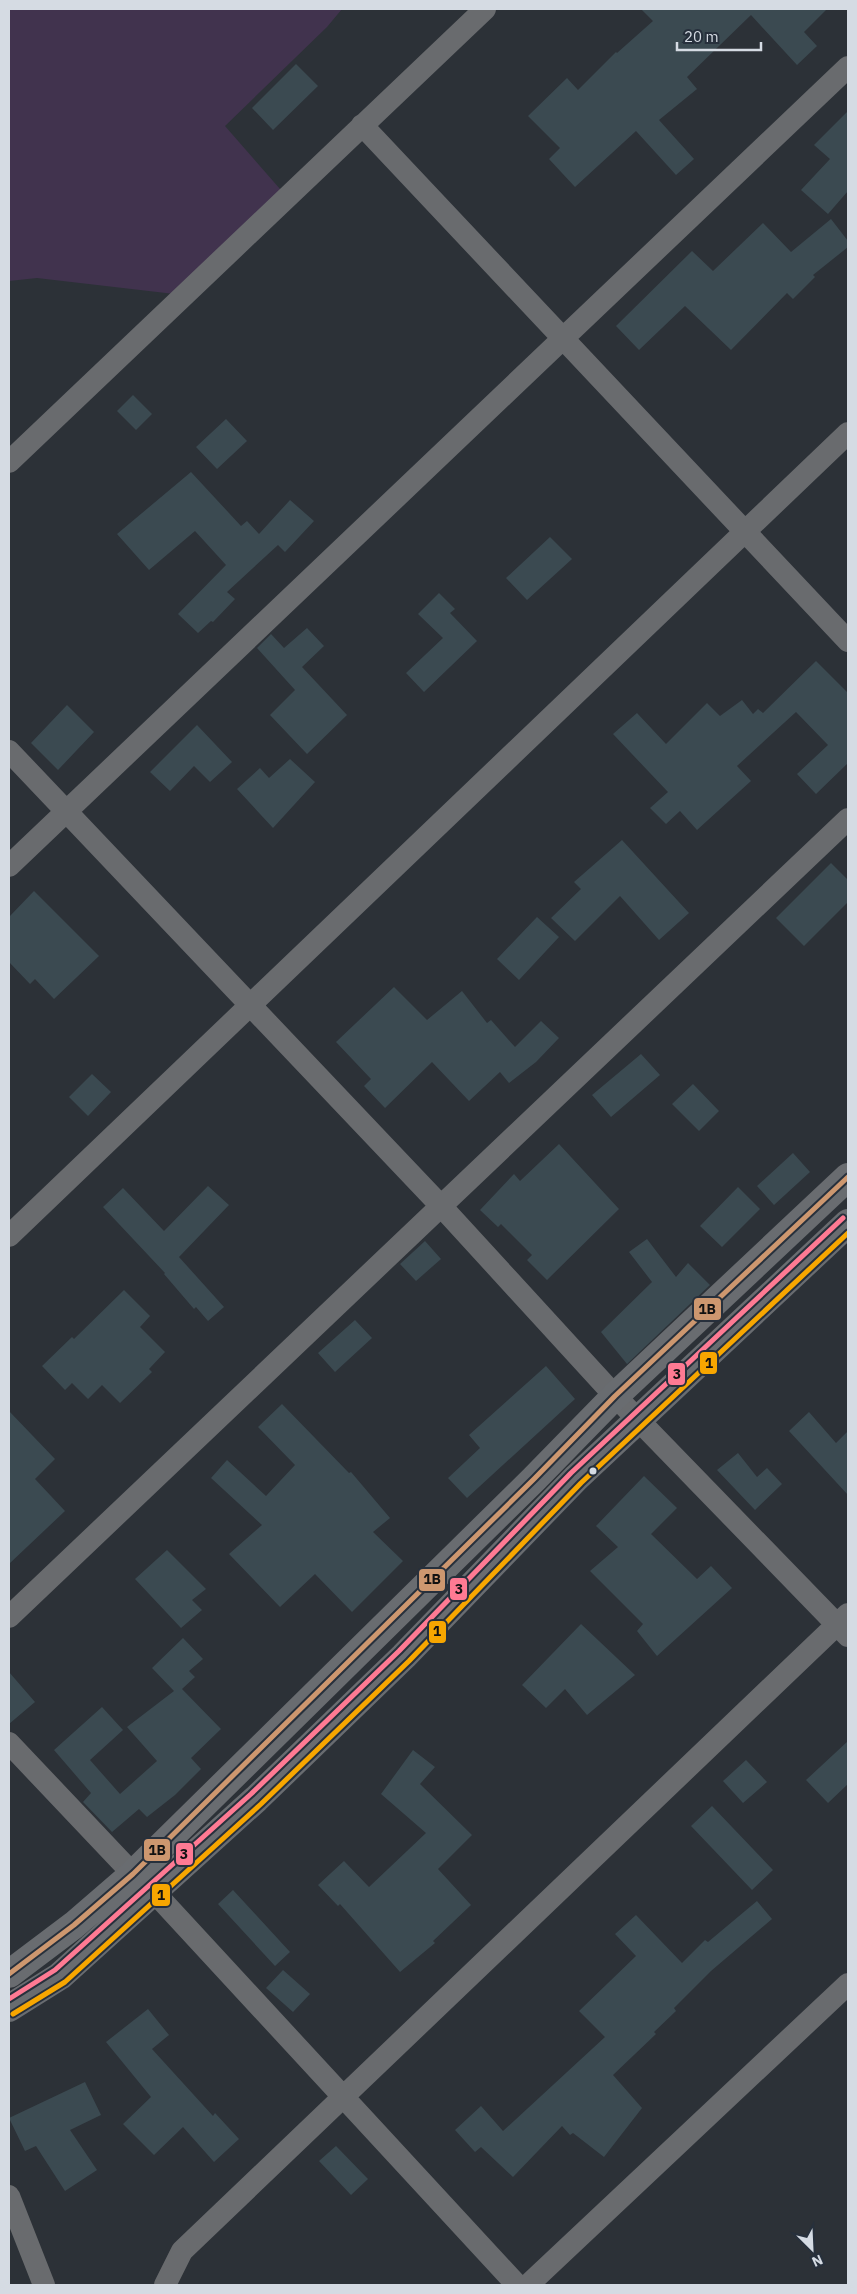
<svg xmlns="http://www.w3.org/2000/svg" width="857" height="2294" font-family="'IBM Plex Sans',sans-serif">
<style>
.green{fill:#41334e}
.building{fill:#3b4a51}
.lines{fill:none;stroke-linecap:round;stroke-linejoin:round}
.minor{stroke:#696b6e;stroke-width:22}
.primary{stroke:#696c70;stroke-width:28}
.bus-1-casing{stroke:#27303c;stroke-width:9}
.bus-2-casing{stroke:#27303c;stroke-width:9}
.bus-3-casing{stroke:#27303c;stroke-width:9}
.bus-1{stroke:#cd976f;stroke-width:5}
.bus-2{stroke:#f7a600;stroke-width:5}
.bus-3{stroke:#fe7a93;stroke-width:5}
.bus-dot{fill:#d5dbe3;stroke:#27303c;stroke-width:2}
.line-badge{stroke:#27303c;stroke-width:2}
.pale-badge-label{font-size:14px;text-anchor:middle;font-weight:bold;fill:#111}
</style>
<rect width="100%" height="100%" fill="#2c3137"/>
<path class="green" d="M 9,9 L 342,9 L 327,27 L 225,126 L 287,197 L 183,295 L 37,278 L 9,281 Z"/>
<path class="building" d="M 641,9 L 827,9 L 804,32 L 817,46 L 797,65 L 751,15 L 687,77 L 697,89 L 659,120 L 694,159 L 676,175 L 636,131 L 575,187 L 549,159 L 560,148 L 528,116 L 567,78 L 578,90 L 616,52 L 617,53 L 653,21 Z
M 296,64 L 318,86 L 273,130 L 252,108 Z
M 848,111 L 848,191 L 828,214 L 801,190 L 830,159 L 814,145 Z
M 831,219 L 848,241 L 848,247 L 813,275 L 815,277 L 793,299 L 787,293 L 731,350 L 685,306 L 639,350 L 616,326 L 692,251 L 713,271 L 763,223 L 791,252 Z
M 133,395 L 152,414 L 136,430 L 117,411 Z
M 226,419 L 247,441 L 217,469 L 196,447 Z
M 191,472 L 241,526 L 247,521 L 259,534 L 290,500 L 314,521 L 285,552 L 278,545 L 227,592 L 235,599 L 213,622 L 211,621 L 198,633 L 178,614 L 226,565 L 195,531 L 149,570 L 117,534 Z
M 550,537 L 572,559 L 527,600 L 506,578 Z
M 439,593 L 455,609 L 450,613 L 477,641 L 424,692 L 406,673 L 443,638 L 418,614 Z
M 307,628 L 324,646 L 302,667 L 347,715 L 307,754 L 270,715 L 295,690 L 257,648 L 271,634 L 284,648 Z
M 816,661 L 848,693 L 848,765 L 847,764 L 816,794 L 797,774 L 828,745 L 796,712 L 737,766 L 751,781 L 697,830 L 680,811 L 666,824 L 650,808 L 668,792 L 613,734 L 637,713 L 666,744 L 707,703 L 720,716 L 742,700 L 753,714 L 758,709 L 763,713 Z
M 67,705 L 94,732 L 58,770 L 31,743 Z
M 197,725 L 232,762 L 210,782 L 194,766 L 170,791 L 150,772 Z
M 290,759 L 315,782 L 273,828 L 237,789 L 260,768 L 269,778 Z
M 622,840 L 689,913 L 659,940 L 620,896 L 575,941 L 551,918 L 581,889 L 574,882 Z
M 831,863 L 848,880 L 848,902 L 804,946 L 776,918 Z
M 34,891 L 99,956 L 54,999 L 35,979 L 30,984 L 9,962 L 9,917 Z
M 537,917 L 559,937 L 519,980 L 497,959 Z
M 394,987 L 427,1020 L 462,991 L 487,1023 L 491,1020 L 515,1047 L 541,1021 L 559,1038 L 536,1062 L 509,1083 L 500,1072 L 469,1101 L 432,1062 L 385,1108 L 364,1086 L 371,1079 L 336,1042 Z
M 641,1054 L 660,1075 L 611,1117 L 592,1095 Z
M 92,1074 L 111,1092 L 88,1116 L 69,1097 Z
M 693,1084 L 719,1111 L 699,1131 L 672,1104 Z
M 559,1144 L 619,1209 L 547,1280 L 527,1260 L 532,1255 L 501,1224 L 498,1227 L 480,1210 L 514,1174 L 520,1181 Z
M 793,1153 L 810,1172 L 774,1205 L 757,1186 Z
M 208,1186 L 229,1205 L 179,1257 L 224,1307 L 208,1321 L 196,1307 L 194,1309 L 164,1274 L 165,1273 L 103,1207 L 123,1188 L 164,1231 Z
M 738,1187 L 760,1209 L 722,1247 L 700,1226 Z
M 647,1239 L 676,1277 L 688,1263 L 710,1285 L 627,1364 L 601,1332 L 652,1282 L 629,1252 Z
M 425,1241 L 441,1259 L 416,1281 L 400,1264 Z
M 124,1290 L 150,1316 L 140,1327 L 165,1352 L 149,1369 L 152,1372 L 120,1403 L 102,1385 L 88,1399 L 72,1383 L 65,1390 L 42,1366 L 72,1337 L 74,1339 Z
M 355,1320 L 372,1338 L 335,1372 L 318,1353 Z
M 546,1366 L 575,1399 L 467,1498 L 448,1478 L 480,1448 L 469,1435 Z
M 282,1404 L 349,1473 L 351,1472 L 390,1518 L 373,1532 L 403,1561 L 352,1612 L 315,1574 L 280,1607 L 229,1554 L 262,1525 L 211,1478 L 227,1460 L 266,1496 L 295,1465 L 258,1427 Z
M 9,1411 L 55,1459 L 35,1479 L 65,1511 L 9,1564 Z
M 809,1412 L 836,1443 L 848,1431 L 848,1495 L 789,1431 Z
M 738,1453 L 757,1477 L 767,1468 L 782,1484 L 755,1510 L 717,1470 Z
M 644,1476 L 677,1508 L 651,1534 L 697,1579 L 711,1566 L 732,1588 L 657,1656 L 637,1631 L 643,1624 L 590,1571 L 618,1547 L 596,1526 Z
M 167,1550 L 206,1589 L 192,1600 L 202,1610 L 181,1628 L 135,1579 Z
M 581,1624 L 635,1675 L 587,1715 L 565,1689 L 546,1708 L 522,1685 Z
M 183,1638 L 203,1659 L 189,1671 L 195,1677 L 182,1689 L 221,1729 L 191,1758 L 201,1769 L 175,1795 L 147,1817 L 139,1809 L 112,1832 L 83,1802 L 91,1793 L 54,1750 L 102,1707 L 123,1730 L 90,1760 L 120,1794 L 157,1761 L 127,1727 L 174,1691 L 152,1668 Z
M 9,1672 L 35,1702 L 9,1724 Z
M 848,1741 L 848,1784 L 828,1803 L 806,1780 Z
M 413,1750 L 435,1767 L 420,1784 L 472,1835 L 438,1869 L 471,1905 L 433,1941 L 435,1943 L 400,1972 L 340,1904 L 338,1906 L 318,1885 L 344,1861 L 369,1887 L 426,1833 L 381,1794 Z
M 746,1760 L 767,1782 L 743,1803 L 723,1781 Z
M 712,1806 L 773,1870 L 752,1890 L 691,1826 Z
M 233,1890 L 290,1952 L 275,1966 L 218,1904 Z
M 757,1901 L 772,1919 L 711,1971 L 674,2008 L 676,2011 L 654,2032 L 656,2034 L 613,2075 L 642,2108 L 604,2157 L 573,2133 L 570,2135 L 562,2126 L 513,2177 L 481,2147 L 475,2152 L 455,2130 L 481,2106 L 503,2131 L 605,2037 L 579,2011 L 636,1956 L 615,1934 L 636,1915 L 682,1963 L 705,1940 L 708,1942 Z
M 283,1970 L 310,1994 L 293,2012 L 266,1988 Z
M 148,2009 L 169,2035 L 152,2049 L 213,2116 L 215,2113 L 239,2139 L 214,2162 L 183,2127 L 154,2155 L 123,2124 L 151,2097 L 106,2042 Z
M 85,2082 L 101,2115 L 70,2130 L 97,2170 L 65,2191 L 36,2146 L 25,2151 L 9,2118 Z
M 336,2146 L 368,2179 L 351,2195 L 319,2161 Z"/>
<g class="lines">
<path class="minor" d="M 362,125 L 848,641
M 9,462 L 485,9
M 9,751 L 441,1206 L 615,1396 L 848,1636
M 9,866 L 848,67
M 9,1236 L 848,433
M 9,1617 L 848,819
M 9,1743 L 133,1874 L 154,1892 L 517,2285
M 9,2196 L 44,2285
M 165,2285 L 182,2251 L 848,1614
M 528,2285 L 848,1984"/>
<path class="primary" d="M 9,1974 L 74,1925 L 133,1874 L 534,1479 L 615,1396 L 848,1177
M 9,2008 L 60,1976 L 256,1799 L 404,1656 L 576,1478 L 848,1223"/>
<defs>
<path id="bus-1" d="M 9,1974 L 74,1925 L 133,1874 L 534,1479 L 615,1396 L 848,1177"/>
<path id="bus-2" d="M 13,2014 L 65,1982 L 261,1804 L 409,1661 L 581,1483 L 848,1233"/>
<path id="bus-3" d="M 9,1999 L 55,1970 L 251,1794 L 399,1651 L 571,1473 L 843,1218"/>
</defs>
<use href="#bus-1" class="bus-1-casing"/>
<use href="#bus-2" class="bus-2-casing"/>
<use href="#bus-3" class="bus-3-casing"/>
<use href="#bus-1" class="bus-1"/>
<use href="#bus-2" class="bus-2"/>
<use href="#bus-3" class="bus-3"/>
</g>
<circle class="bus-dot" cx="593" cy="1471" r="4.5"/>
<g class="line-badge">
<rect x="693" y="1297" width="29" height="24" rx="5" fill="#cd976f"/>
<rect x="699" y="1351" width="19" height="24" rx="5" fill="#f7a600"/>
<rect x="667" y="1362" width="19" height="24" rx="5" fill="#fe7a93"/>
<rect x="418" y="1568" width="28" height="24" rx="5" fill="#cd976f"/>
<rect x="449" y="1577" width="19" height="24" rx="5" fill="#fe7a93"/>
<rect x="428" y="1620" width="19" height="24" rx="5" fill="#f7a600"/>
<rect x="143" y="1838" width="28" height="24" rx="5" fill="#cd976f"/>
<rect x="175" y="1842" width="19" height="24" rx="5" fill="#fe7a93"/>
<rect x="151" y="1883" width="20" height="24" rx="5" fill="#f7a600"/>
</g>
<g class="pale-badge-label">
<text x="707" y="1314">1B</text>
<text x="709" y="1368">1</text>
<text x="677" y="1379">3</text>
<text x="432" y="1584">1B</text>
<text x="459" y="1594">3</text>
<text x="437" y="1636">1</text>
<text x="157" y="1855">1B</text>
<text x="184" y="1859">3</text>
<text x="161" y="1900">1</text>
</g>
<rect width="857" height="2294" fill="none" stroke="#d5dbe3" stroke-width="20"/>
<g transform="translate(812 2249) rotate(156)" stroke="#27303c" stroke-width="4" paint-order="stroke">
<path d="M0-4L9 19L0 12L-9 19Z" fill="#d5dbe3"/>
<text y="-8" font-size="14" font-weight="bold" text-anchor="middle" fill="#d5dbe3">N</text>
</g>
<path d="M677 42v8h84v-8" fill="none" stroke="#d5dbe3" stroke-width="2.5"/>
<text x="684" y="42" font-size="15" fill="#d5dbe3" stroke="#27303c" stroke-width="4" paint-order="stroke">20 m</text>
</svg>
